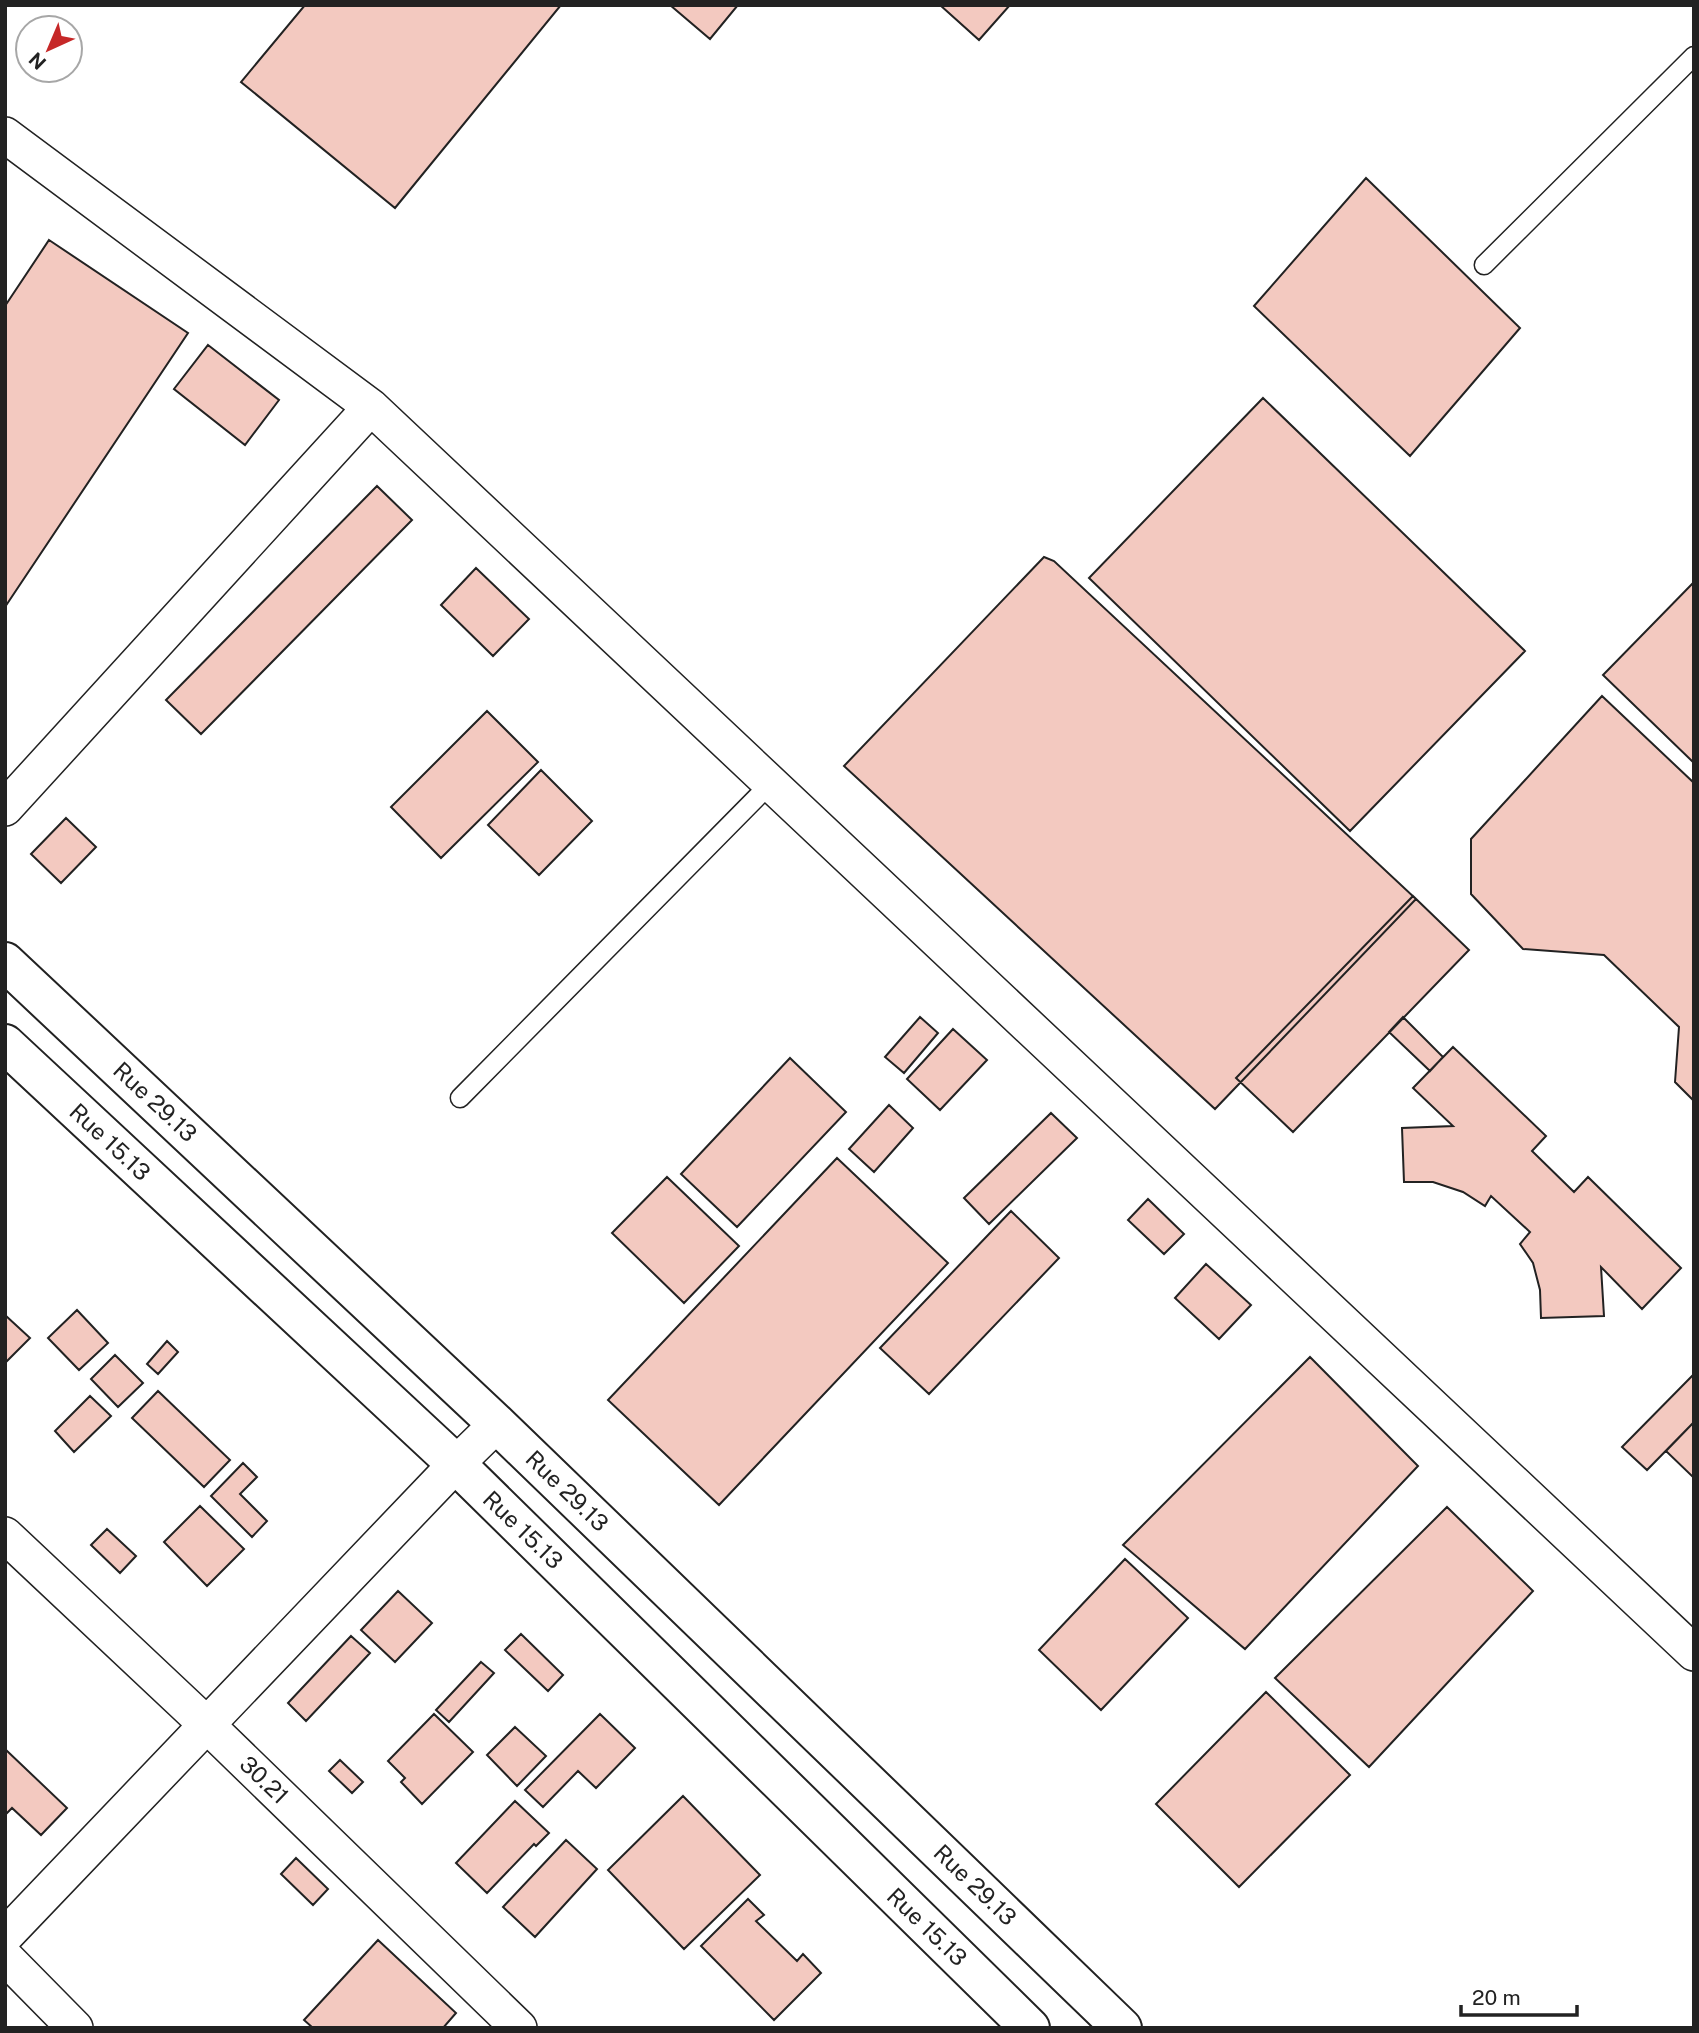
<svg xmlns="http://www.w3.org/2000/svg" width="1699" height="2033" font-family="'Public Sans',sans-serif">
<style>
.building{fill:#f3c9c0;stroke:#222;stroke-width:2}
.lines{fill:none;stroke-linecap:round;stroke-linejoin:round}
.lane-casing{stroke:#222;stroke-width:21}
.street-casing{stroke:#222;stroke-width:38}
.secondary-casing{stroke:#222;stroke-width:42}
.lane{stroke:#fff;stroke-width:18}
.street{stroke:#fff;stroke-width:35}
.secondary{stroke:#fff;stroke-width:38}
.labels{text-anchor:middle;stroke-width:5;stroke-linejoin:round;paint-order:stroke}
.street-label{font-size:23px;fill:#222;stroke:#fff}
</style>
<rect width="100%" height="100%" fill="#fff"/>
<path class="building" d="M 305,5 L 561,5 L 395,208 L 241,82 Z
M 670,5 L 738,5 L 710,39 Z
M 940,5 L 1010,5 L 979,40 Z
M 1366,178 L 1520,328 L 1410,456 L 1254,306 Z
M 49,240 L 188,333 L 5,607 L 5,306 Z
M 208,345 L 279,400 L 245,445 L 174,389 Z
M 1263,398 L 1525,651 L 1350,831 L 1089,578 Z
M 377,486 L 412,520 L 201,734 L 166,700 Z
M 1044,557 L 1054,561 L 1416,899 L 1215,1109 L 844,766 Z
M 476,568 L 529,619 L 493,656 L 441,605 Z
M 1694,582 L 1694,763 L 1603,675 Z
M 1602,696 L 1694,783 L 1694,1101 L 1675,1082 L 1679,1027 L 1604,955 L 1523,949 L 1471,894 L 1471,839 Z
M 487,711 L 538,762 L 441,858 L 391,807 Z
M 541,770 L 592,821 L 539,875 L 488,825 Z
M 66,818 L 96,847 L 61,883 L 31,854 Z
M 1413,896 L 1469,950 L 1293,1132 L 1236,1078 Z
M 920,1017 L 938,1033 L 904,1073 L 885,1057 Z
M 1403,1017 L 1443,1057 L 1430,1071 L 1389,1032 Z
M 953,1029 L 987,1060 L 940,1110 L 907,1079 Z
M 1453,1047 L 1546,1136 L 1532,1151 L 1574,1192 L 1588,1177 L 1681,1268 L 1642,1309 L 1601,1267 L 1604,1316 L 1541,1318 L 1540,1290 L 1533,1263 L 1520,1244 L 1530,1232 L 1491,1196 L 1485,1206 L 1463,1192 L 1433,1182 L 1404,1182 L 1402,1128 L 1453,1126 L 1413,1088 Z
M 790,1058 L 846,1112 L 737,1227 L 681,1174 Z
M 889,1105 L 913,1128 L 874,1172 L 849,1149 Z
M 1051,1113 L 1077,1138 L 989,1224 L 964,1198 Z
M 837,1158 L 948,1263 L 719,1505 L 608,1400 Z
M 667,1177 L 739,1246 L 684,1303 L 612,1233 Z
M 1148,1199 L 1184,1234 L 1164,1254 L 1128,1220 Z
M 1011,1211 L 1059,1258 L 929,1394 L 880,1348 Z
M 1206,1264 L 1251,1305 L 1219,1339 L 1175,1298 Z
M 77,1310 L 108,1343 L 79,1370 L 48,1338 Z
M 5,1315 L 30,1338 L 5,1363 Z
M 167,1341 L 178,1352 L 158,1374 L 147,1364 Z
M 115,1355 L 143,1383 L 118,1407 L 91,1379 Z
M 1310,1357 L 1418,1466 L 1245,1649 L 1123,1545 Z
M 1694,1374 L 1694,1422 L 1647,1470 L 1622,1447 Z
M 158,1391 L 230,1460 L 204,1487 L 132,1418 Z
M 90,1396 L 111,1416 L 74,1452 L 55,1431 Z
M 1694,1422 L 1694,1478 L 1666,1451 Z
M 243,1463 L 257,1477 L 240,1494 L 267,1521 L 252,1537 L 211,1496 Z
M 200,1506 L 244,1549 L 207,1586 L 164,1542 Z
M 1447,1507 L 1533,1591 L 1369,1767 L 1275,1678 Z
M 107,1529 L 136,1556 L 120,1573 L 91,1545 Z
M 1125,1559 L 1188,1618 L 1101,1710 L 1039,1650 Z
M 398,1591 L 432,1623 L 395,1662 L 361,1630 Z
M 521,1634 L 563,1675 L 548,1691 L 505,1650 Z
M 351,1636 L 370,1653 L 306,1721 L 288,1703 Z
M 481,1662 L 494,1673 L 449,1722 L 436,1710 Z
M 1266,1692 L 1350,1775 L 1239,1887 L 1156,1804 Z
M 434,1714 L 473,1752 L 422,1804 L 401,1782 L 405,1778 L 388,1761 Z
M 600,1714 L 635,1748 L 596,1788 L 578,1771 L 543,1807 L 525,1790 Z
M 515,1727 L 546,1756 L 517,1786 L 487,1755 Z
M 5,1749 L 67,1808 L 41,1835 L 12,1808 L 5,1815 Z
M 340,1760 L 363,1782 L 352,1793 L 329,1771 Z
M 683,1796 L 760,1875 L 684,1949 L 608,1870 Z
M 515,1801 L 549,1833 L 536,1846 L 534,1844 L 487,1893 L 456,1863 Z
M 566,1840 L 597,1869 L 535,1937 L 503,1907 Z
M 296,1858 L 328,1889 L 313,1905 L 281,1874 Z
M 748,1899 L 764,1915 L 756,1921 L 797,1961 L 803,1954 L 821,1973 L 774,2020 L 701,1946 Z
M 378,1940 L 456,2013 L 443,2028 L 313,2028 L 304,2020 Z"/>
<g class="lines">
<defs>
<path id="lane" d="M 1484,265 L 1694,56
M 460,1098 L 770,784"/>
<path id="street" d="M 5,135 L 371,407 L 1694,1653
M 5,808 L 371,407
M 5,1535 L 207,1725 L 519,2028
M 5,1936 L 456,1464 L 497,1424
M 5,1957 L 75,2028"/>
<path id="secondary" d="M 5,962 L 497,1424 L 1122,2028
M 5,1044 L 456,1464 L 1030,2028"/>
</defs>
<use href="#lane" class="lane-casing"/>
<use href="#street" class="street-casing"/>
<use href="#secondary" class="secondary-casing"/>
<use href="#lane" class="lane"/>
<use href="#street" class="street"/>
<use href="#secondary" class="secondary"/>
</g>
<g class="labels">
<g class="street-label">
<text transform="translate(155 1102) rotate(43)" y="8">Rue 29.13</text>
<text transform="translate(110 1142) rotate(43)" y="8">Rue 15.13</text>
<text transform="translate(567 1491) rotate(44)" y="8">Rue 29.13</text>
<text transform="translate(523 1530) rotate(44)" y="8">Rue 15.13</text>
<text transform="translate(264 1780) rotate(44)" y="8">30.21</text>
<text transform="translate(975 1885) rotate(44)" y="8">Rue 29.13</text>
<text transform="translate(927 1927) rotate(44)" y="8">Rue 15.13</text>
</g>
</g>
<rect width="1699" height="2033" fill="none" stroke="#222222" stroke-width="14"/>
<g transform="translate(49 49) rotate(224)"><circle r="33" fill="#ffffff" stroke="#a7a7a7" stroke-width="2"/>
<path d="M0-5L12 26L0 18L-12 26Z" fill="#c62828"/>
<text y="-10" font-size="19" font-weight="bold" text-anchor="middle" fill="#222222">N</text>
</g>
<path d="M1461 2005v10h116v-10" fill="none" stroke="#222222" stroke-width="3.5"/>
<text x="1472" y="2005" font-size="21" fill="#222222" stroke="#ffffff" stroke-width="5" paint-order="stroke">20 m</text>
</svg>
